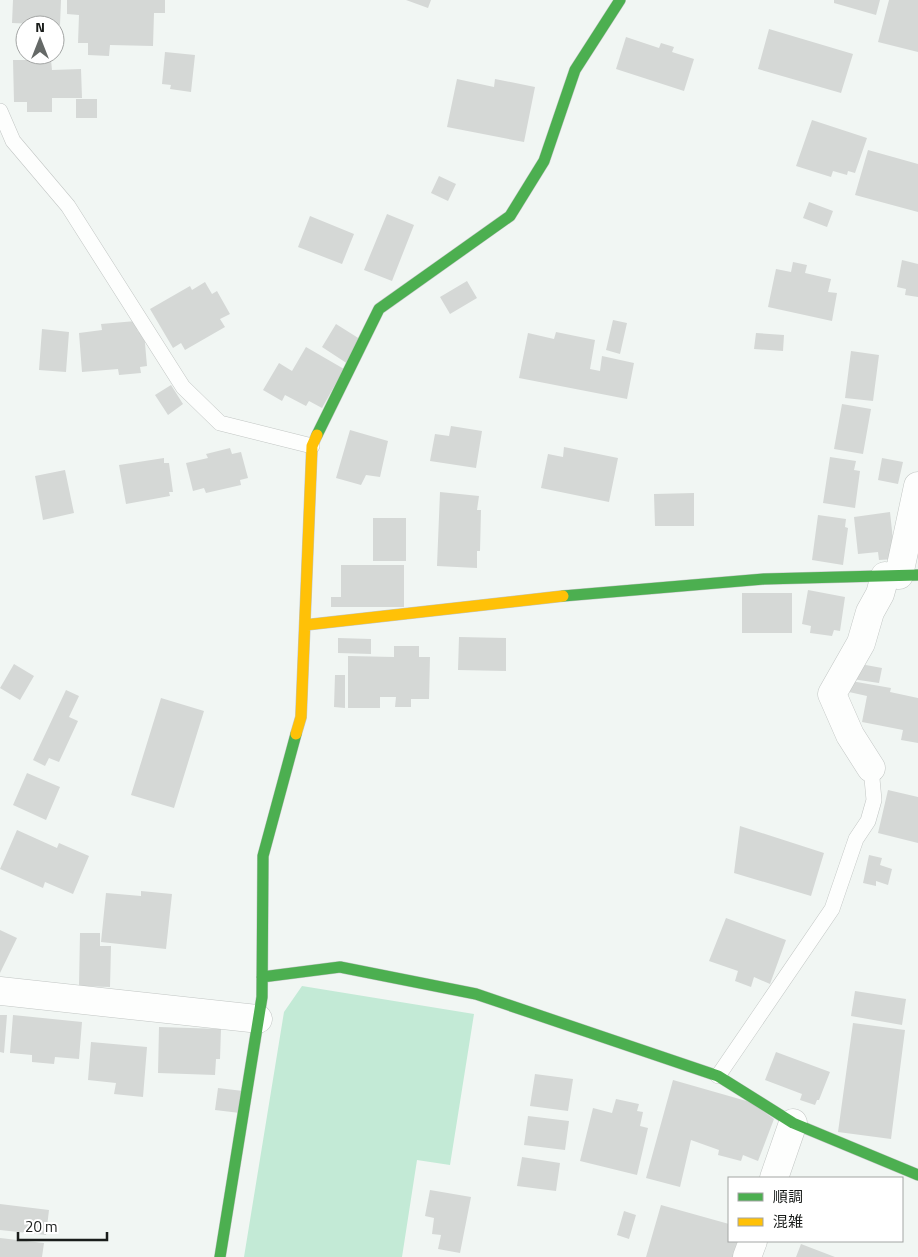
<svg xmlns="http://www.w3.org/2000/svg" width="918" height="1257" font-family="'Titillium Web','Noto Sans JP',sans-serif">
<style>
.grass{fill:#c3ead6}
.building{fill:#d5d8d6}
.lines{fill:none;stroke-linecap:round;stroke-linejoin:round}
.lane-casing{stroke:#c2c6c4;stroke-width:16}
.street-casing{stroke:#c2c6c4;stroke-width:29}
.fast-casing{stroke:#c2c6c4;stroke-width:12}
.slow-casing{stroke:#c2c6c4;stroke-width:12}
.lane{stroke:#fdfefd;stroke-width:15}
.street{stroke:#fdfefd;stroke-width:28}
.fast{stroke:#4caf50;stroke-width:11}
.slow{stroke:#ffc107;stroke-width:11}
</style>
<rect width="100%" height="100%" fill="#f1f6f3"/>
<path class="grass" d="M 302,986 L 474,1014 L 450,1165 L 417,1160 L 402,1257 L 244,1257 L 284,1012 Z"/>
<path class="building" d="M 13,0 L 61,0 L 60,25 L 12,23 Z
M 67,0 L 165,0 L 165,13 L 154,13 L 153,46 L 110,45 L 109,56 L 88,55 L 88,43 L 78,43 L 79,15 L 67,14 Z
M 406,0 L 431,0 L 428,8 Z
M 834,0 L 880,0 L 876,15 L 834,3 Z
M 889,0 L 918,0 L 918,52 L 878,42 Z
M 769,29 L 853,54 L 841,93 L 758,69 Z
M 626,37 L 659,48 L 661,43 L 674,47 L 672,52 L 694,59 L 684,91 L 616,69 Z
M 165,52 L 195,55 L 191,92 L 170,89 L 171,85 L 162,84 Z
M 13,60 L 51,60 L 52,70 L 81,69 L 82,98 L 52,98 L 52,112 L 27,112 L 27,102 L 14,102 Z
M 457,79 L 494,87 L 495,79 L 535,87 L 524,142 L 447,127 Z
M 76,99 L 97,99 L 97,118 L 76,118 Z
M 812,120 L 867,138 L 855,173 L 848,171 L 847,175 L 833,171 L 831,177 L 796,166 Z
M 868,150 L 918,164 L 918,212 L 855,195 Z
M 439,176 L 456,184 L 448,201 L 431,193 Z
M 809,202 L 833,211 L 827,227 L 803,218 Z
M 387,214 L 414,225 L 392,281 L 364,270 Z
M 310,216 L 354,234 L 342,264 L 298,247 Z
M 902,260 L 918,264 L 918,297 L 905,295 L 906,289 L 897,287 Z
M 793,262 L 807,265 L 805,273 L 831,279 L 828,292 L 837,293 L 832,321 L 768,307 L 776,269 L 791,272 Z
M 467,281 L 477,298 L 450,314 L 440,297 Z
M 205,282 L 212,294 L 217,291 L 230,314 L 220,319 L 225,327 L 185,350 L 181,343 L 173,348 L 150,309 L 190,286 L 192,290 Z
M 613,320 L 627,323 L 620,354 L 606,350 Z
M 136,321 L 138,332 L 144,332 L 147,366 L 140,367 L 141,373 L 119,375 L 118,369 L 82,372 L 79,333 L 102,330 L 101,324 Z
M 336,324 L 363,341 L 348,364 L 322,347 Z
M 42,329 L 69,332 L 66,372 L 39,370 Z
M 556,332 L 595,340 L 590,369 L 600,371 L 602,356 L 634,363 L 627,399 L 519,378 L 528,333 L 554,339 Z
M 756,333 L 784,335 L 783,351 L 754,349 Z
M 306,347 L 344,369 L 322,408 L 309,401 L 306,406 L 285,395 L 282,401 L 263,390 L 279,363 L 292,371 Z
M 851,351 L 879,355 L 873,401 L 845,398 Z
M 171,385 L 183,404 L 168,415 L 155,395 Z
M 842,404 L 871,409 L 863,454 L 834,449 Z
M 451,426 L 482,431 L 476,468 L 430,461 L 435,434 L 449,436 Z
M 350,430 L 388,441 L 380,477 L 366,475 L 361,485 L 336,478 Z
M 564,447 L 618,458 L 609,502 L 541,488 L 548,454 L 563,457 Z
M 230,448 L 232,454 L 241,452 L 248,478 L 240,480 L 241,485 L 206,493 L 204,488 L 193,491 L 186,463 L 208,458 L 206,454 Z
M 830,457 L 856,461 L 854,470 L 860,471 L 855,508 L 823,503 Z
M 164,458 L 164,463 L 169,463 L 173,492 L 169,492 L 170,496 L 126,504 L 119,465 Z
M 882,458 L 903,462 L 898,484 L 878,480 Z
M 65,470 L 74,513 L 43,520 L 35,476 Z
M 440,492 L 479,496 L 477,510 L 481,510 L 480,551 L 477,551 L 477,568 L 437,566 Z
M 694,493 L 694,526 L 655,526 L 654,494 Z
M 890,512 L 895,559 L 879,560 L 878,552 L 858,554 L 854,517 Z
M 818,515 L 846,519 L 845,527 L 848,528 L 843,565 L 812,560 Z
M 373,518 L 406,518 L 406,561 L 373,561 Z
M 341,565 L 404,565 L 404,607 L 331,607 L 331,597 L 341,597 Z
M 808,590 L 845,597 L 840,631 L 834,630 L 832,636 L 810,633 L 811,626 L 802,624 Z
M 742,593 L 792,593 L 792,633 L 742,633 Z
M 459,637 L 506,638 L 506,671 L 458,670 Z
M 338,638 L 371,639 L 371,654 L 338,653 Z
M 394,646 L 419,646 L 419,657 L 430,657 L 429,699 L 411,699 L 411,707 L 395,707 L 396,697 L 380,697 L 380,708 L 348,708 L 348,656 L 394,657 Z
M 855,663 L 882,668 L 879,683 L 852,679 Z
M 14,664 L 34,676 L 20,700 L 0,688 Z
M 335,675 L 345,675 L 345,708 L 334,707 Z
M 851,681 L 891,688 L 890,692 L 918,698 L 918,743 L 901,740 L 903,730 L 862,722 L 867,696 L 849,692 Z
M 66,690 L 79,696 L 69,717 L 78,721 L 59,762 L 49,758 L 45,766 L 33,760 Z
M 161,698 L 204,711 L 174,808 L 131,795 Z
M 27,773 L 60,787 L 46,820 L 13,805 Z
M 888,790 L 918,797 L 918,843 L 878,833 Z
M 740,826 L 824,853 L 811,896 L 734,873 Z
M 17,830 L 57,848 L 59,843 L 89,856 L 73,894 L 45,882 L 43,888 L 0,869 Z
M 869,855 L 882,858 L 880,865 L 892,869 L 888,885 L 876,881 L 876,886 L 863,883 Z
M 141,891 L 172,894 L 166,949 L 101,942 L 106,893 L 141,896 Z
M 726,918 L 786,940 L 770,984 L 754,977 L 751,987 L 735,981 L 738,971 L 709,961 Z
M 0,930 L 17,938 L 0,973 Z
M 80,933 L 100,933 L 100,946 L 111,946 L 110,987 L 79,986 Z
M 855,991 L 906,999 L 902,1025 L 851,1016 Z
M 0,1015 L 7,1015 L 4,1053 L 0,1052 Z
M 13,1015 L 82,1022 L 79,1059 L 55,1057 L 54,1064 L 32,1062 L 32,1055 L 10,1053 Z
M 853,1023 L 905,1030 L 891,1139 L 838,1132 Z
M 159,1027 L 221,1029 L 220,1059 L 216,1059 L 215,1075 L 158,1073 Z
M 91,1042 L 147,1047 L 143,1097 L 114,1094 L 116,1083 L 88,1080 Z
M 776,1052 L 830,1072 L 819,1100 L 817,1100 L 815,1105 L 800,1100 L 802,1094 L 765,1080 Z
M 535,1074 L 573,1079 L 568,1111 L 530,1106 Z
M 673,1080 L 750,1102 L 774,1119 L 758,1161 L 743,1155 L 741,1161 L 718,1155 L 719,1150 L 691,1140 L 680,1187 L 646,1178 Z
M 218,1088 L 243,1091 L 240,1113 L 215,1110 Z
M 616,1099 L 639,1104 L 637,1111 L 643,1112 L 640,1126 L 648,1128 L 637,1175 L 580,1161 L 593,1108 L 612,1113 Z
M 528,1116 L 569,1121 L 565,1150 L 524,1145 Z
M 522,1157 L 560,1163 L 556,1191 L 517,1186 Z
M 430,1190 L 471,1197 L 460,1253 L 438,1249 L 441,1235 L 432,1234 L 434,1218 L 425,1216 Z
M 0,1204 L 49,1210 L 46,1235 L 0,1230 Z
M 661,1205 L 729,1224 L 729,1241 L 745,1241 L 741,1257 L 646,1257 Z
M 624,1211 L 636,1215 L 629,1239 L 617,1235 Z
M 0,1238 L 44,1243 L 42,1257 L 0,1257 Z
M 801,1244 L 835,1257 L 796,1257 Z"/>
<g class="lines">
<defs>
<path id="lane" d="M 0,111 L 13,141 L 68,206 L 183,387 L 220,423 L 312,446
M 718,1076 L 832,909 L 856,839 L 868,821 L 874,800 L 871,768"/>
<path id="street" d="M 899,575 L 918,486
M 871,768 L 850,735 L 832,694 L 861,643 L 870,612 L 880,594 L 885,576
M 0,991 L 258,1019
M 774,1178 L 793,1123
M 747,1257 L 753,1241"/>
<path id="fast" d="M 317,435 L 379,309 L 510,216 L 544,161 L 575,70 L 620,0
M 563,596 L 764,579 L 918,575
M 262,977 L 340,967 L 476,994 L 718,1076 L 793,1123 L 918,1175
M 220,1257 L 262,997 L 263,856 L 296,734"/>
<path id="slow" d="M 305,625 L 563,596
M 296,734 L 301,717 L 312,446 L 317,435"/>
</defs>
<use href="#lane" class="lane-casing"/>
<use href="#street" class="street-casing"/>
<use href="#fast" class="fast-casing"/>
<use href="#slow" class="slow-casing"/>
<use href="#lane" class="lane"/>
<use href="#street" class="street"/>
<use href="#fast" class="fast"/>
<use href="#slow" class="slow"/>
</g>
<rect x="728" y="1177" width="175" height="65" fill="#ffffff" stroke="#a3a5a4"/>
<rect x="738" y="1193" width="25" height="8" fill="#4caf50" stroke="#a3a5a4"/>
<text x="773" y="1202" font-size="15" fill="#1a1d1b">順調</text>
<rect x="738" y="1218" width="25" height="8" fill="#ffc107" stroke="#a3a5a4"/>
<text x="773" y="1227" font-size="15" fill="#1a1d1b">混雑</text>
<g transform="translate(40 40)"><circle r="24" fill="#ffffff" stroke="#a3a5a4"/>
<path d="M0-4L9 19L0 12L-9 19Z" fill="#656967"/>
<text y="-8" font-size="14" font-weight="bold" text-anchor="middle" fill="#1a1d1b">N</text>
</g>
<path d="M18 1232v8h89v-8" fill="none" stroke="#1a1d1b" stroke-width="2.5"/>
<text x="25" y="1232" font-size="15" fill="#1a1d1b" stroke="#ffffff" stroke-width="4" paint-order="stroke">20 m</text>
</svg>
